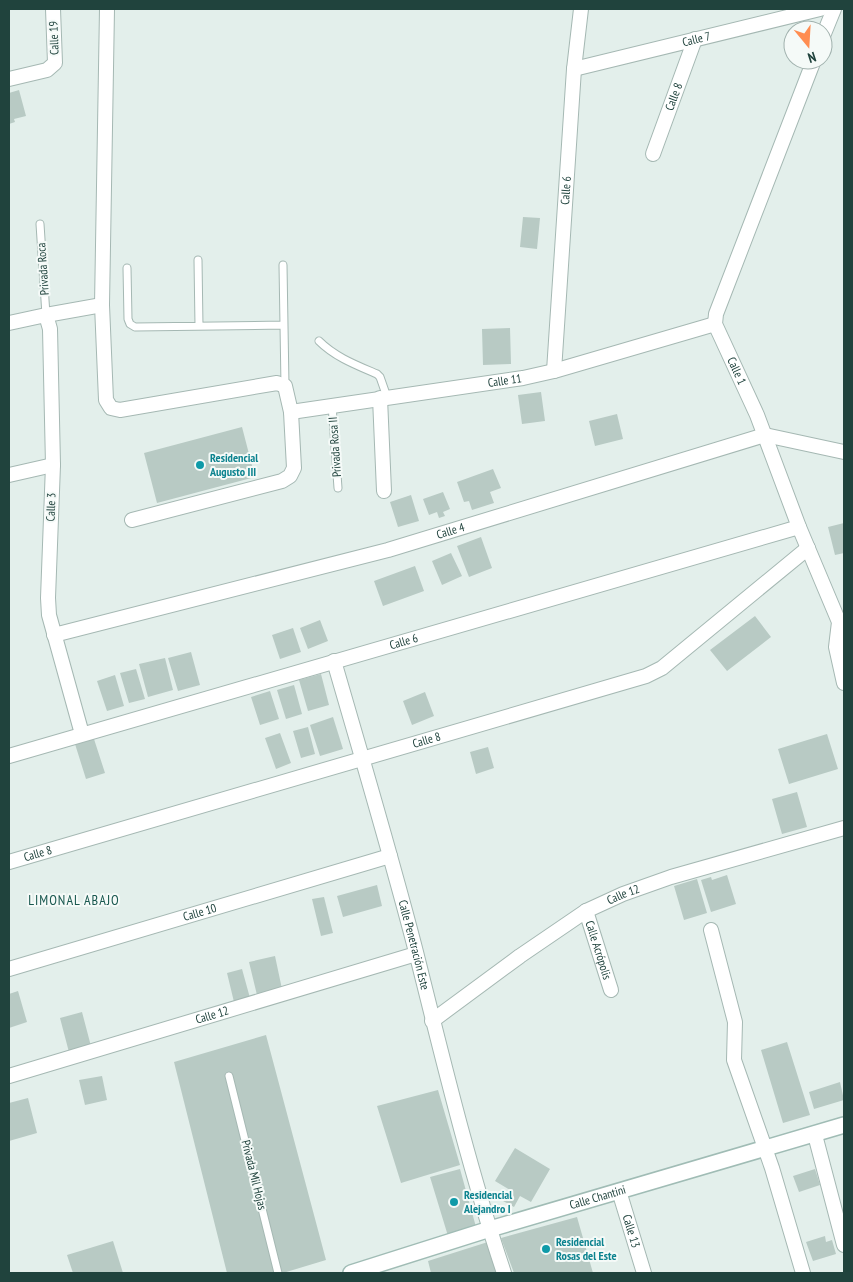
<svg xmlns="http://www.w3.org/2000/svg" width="853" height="1282" font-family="'PT Sans Narrow',sans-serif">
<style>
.building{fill:#b8cac4}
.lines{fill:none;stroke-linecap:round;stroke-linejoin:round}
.lane-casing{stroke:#a5b8b3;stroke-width:9}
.street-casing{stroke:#a5b8b3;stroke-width:16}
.secondary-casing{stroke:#a0bcb5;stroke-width:18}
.lane{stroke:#fff;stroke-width:7}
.street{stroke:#fff;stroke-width:14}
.secondary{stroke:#fff;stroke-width:15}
.culture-dot{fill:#0f9aa8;stroke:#f5faf8;stroke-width:2}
.labels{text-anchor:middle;stroke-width:4;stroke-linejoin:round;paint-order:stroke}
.street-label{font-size:12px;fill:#20433d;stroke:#f5faf8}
.culture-label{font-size:12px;font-weight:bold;fill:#0d838f;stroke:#f5faf8;text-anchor:start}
.neighbourhood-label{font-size:14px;letter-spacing:1px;fill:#19584f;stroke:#f5faf8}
</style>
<rect width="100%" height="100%" fill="#e3efeb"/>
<path class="building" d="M 19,90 L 26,116 L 14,119 L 15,122 L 9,124 L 9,93 Z
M 523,217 L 540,218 L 537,249 L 520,247 Z
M 510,328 L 511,364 L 483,365 L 482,329 Z
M 541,392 L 545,421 L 522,424 L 518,395 Z
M 617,414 L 623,439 L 595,446 L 589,421 Z
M 242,427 L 255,477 L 157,503 L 144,453 Z
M 493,469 L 501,488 L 490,492 L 494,503 L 472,510 L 469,501 L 464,502 L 457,482 Z
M 443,492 L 450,509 L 443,512 L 445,516 L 439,518 L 437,512 L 429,515 L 423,499 Z
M 411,495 L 419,521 L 398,527 L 390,502 Z
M 844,523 L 844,553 L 835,555 L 828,527 Z
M 481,537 L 492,568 L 469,577 L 457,546 Z
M 451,553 L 462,576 L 442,585 L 432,561 Z
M 415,566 L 424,591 L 383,606 L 374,581 Z
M 755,616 L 771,637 L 727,671 L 710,650 Z
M 320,620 L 328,641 L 308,649 L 300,628 Z
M 293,628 L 301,652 L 280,659 L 272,635 Z
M 191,652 L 200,685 L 178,691 L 168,658 Z
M 165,658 L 173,690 L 148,697 L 139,664 Z
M 136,669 L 145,699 L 129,703 L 120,673 Z
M 321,674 L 329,705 L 308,711 L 299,680 Z
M 115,675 L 124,706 L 107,711 L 97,681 Z
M 294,685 L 302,714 L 286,719 L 277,690 Z
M 270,691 L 279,719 L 260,725 L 251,697 Z
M 425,692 L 434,716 L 412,725 L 403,701 Z
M 333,717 L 343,749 L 320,756 L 310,725 Z
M 308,727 L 315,754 L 301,758 L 293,731 Z
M 280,733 L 291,763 L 276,769 L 265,738 Z
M 827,734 L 838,769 L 789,784 L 778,749 Z
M 94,739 L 105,773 L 86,779 L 75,744 Z
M 488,747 L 494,768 L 476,774 L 470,752 Z
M 797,792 L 807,827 L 782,834 L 772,799 Z
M 727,875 L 736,904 L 711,912 L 701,880 L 711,877 L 712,880 Z
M 697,879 L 707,913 L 684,920 L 674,886 Z
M 377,885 L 382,906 L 343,917 L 337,896 Z
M 324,897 L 333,933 L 321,936 L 312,899 Z
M 275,956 L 282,989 L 257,995 L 249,962 Z
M 242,969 L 250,998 L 234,1002 L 227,973 Z
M 18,991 L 27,1022 L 9,1028 L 9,994 Z
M 82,1012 L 92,1050 L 70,1056 L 60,1018 Z
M 266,1035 L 326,1260 L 283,1273 L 227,1273 L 174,1062 Z
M 787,1042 L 810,1115 L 783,1123 L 761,1050 Z
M 102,1076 L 107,1100 L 85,1105 L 79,1080 Z
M 840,1082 L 844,1100 L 814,1109 L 809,1092 Z
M 438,1090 L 460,1165 L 401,1183 L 377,1106 Z
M 28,1098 L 37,1133 L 9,1141 L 9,1103 Z
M 515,1148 L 550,1169 L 531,1202 L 520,1196 L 514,1207 L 503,1201 L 510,1190 L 495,1181 Z
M 460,1169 L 476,1227 L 448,1236 L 430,1177 Z
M 815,1169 L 820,1185 L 799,1192 L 793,1176 Z
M 577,1217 L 593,1273 L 514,1273 L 501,1238 Z
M 825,1236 L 826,1242 L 832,1240 L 836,1254 L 813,1261 L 806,1242 Z
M 113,1241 L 123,1273 L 73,1273 L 67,1255 Z
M 491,1241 L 501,1273 L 431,1273 L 428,1261 Z"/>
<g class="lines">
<defs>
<path id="lane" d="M 40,224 L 46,315
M 198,260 L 199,326
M 283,265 L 285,386
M 127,268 L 128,319 L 130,324 L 135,327 L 284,325
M 319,341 C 335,357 356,365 377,374 L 380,377 L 387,397
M 332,405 L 338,488
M 229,1076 L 278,1273"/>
<g id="street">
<path d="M 107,9 L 102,305 L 106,400 L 111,408 L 120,410 L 277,383 L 285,386 L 291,412 L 294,468 L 290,476 L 282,481 L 132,520"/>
<path d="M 823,36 L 834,9"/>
<path id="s1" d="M 814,60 L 716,314 L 715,324 L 757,415 L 799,527 L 839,622 L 836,647 L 844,683"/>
<path id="s2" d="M 574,69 L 820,9"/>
<path d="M 9,79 L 47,70 L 55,63 L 53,9"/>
<path id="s3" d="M 653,154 L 695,39"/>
<path d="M 46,315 L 102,305"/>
<path d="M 9,323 L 46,315 L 50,329 L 53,465 L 48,598 L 49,615 L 82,734"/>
<path id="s4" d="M 554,371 L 574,69 L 581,9"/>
<path d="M 380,398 L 384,491"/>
<path id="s5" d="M 291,412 L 523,378 L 554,371 L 715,324"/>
<path d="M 9,475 L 53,465"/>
<path id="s6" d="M 54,635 L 388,550 L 765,435 L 844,452"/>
<path id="s7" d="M 334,661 C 362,758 391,855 416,952 C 443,1060 469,1168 504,1273"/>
<path id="s8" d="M 9,756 L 799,527"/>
<path id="s9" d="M 9,862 L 646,676 L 662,668 L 808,548"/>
<path id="s10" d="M 586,911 L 611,990"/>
<path d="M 711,930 L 735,1022 L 734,1060 L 772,1168 L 803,1273"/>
<path id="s11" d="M 9,969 L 390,856"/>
<path id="s12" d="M 432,1021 L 520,956 L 586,911 L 623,894 L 671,877 L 844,828"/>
<path id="s13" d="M 9,1076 L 416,954"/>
<path d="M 815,1135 L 844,1245"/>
<path id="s14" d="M 619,1191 L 644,1273"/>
</g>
<g id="secondary">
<path id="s15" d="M 351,1273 L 490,1229 L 844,1125"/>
</g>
</defs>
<use href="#lane" class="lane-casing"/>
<use href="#street" class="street-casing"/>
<use href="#secondary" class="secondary-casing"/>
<use href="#lane" class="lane"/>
<use href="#street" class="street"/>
<use href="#secondary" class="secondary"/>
</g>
<g class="culture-dot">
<circle cx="200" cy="465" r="5"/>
<circle cx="454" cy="1202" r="5"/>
<circle cx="546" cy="1249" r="5"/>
</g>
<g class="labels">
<g class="street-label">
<text transform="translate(54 38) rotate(-92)" y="4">Calle 19</text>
<text dy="4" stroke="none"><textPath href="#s2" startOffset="126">Calle 7</textPath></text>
<text dy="4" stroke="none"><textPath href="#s3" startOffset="61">Calle 8</textPath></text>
<text dy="4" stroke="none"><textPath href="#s4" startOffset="181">Calle 6</textPath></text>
<text transform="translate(43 269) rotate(-94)" y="4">Privada Roca</text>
<text dy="4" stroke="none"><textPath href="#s1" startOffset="334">Calle 1</textPath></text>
<text dy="4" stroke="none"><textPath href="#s5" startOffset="216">Calle 11</textPath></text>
<text transform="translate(335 447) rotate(-94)" y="4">Privada Rosa II</text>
<text transform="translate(51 507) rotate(-88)" y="4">Calle 3</text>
<text dy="4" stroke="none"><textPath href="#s6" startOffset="410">Calle 4</textPath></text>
<text dy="4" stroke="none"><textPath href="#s8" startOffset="411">Calle 6</textPath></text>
<text dy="4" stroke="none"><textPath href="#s9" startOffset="435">Calle 8</textPath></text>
<text dy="4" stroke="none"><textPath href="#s9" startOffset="30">Calle 8</textPath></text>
<text dy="4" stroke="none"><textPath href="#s12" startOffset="230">Calle 12</textPath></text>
<text dy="4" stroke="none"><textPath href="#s11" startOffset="199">Calle 10</textPath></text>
<text dy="4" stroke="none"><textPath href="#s7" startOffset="295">Calle Penetración Este</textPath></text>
<text dy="4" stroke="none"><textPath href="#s10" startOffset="41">Calle Acrópolis</textPath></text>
<text dy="4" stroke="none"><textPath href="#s13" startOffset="212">Calle 12</textPath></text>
<text transform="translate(254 1175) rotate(76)" y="4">Privada Mil Hojas</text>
<text dy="4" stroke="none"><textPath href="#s15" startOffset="258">Calle Chantini</textPath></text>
<text dy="4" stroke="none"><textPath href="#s14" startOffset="42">Calle 13</textPath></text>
</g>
<g class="culture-label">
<text x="210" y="462">Residencial<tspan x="210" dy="14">Augusto III</tspan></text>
<text x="464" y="1199">Residencial<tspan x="464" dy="14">Alejandro I</tspan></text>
<text x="556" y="1246">Residencial<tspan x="556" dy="14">Rosas del Este</tspan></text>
</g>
<g class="neighbourhood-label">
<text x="74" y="905">LIMONAL ABAJO</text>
</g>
</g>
<rect width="853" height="1282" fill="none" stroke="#20433d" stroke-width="20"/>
<g transform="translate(808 45) rotate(162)"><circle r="24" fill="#f5faf8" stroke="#a0b1ad"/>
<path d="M0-4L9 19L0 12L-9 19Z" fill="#ff8d51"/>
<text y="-8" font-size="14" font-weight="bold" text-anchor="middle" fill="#20433d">N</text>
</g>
</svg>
